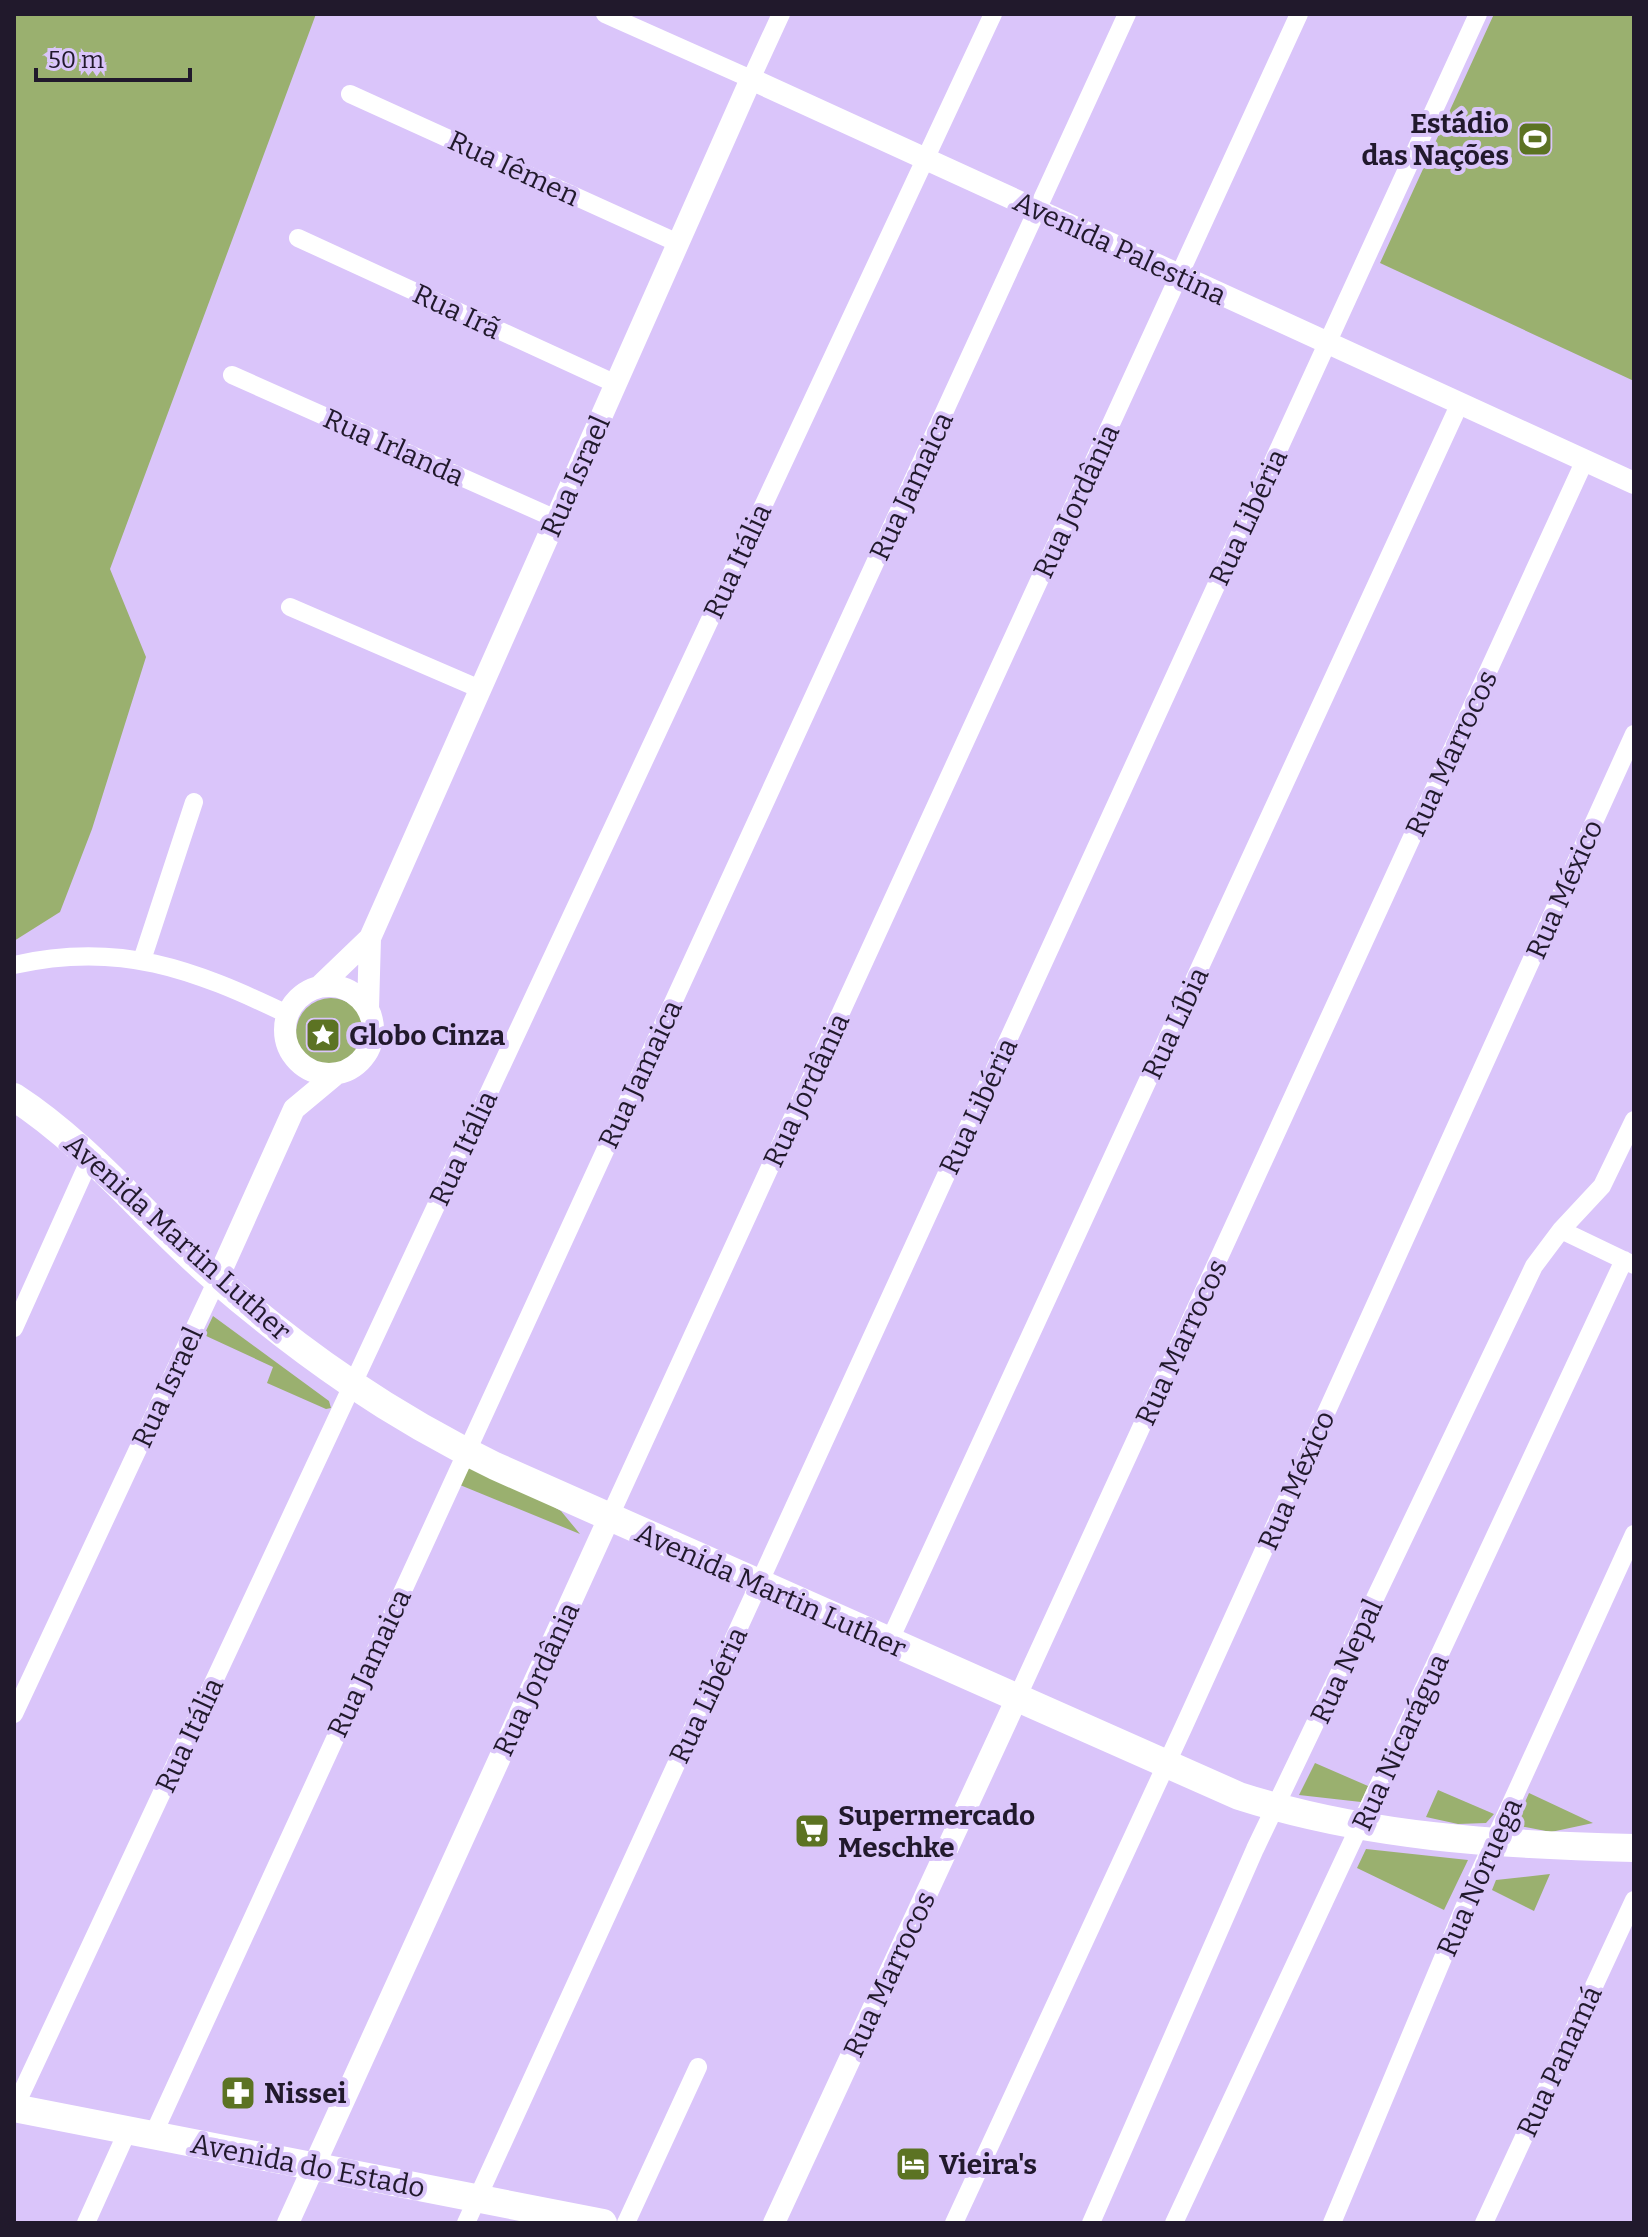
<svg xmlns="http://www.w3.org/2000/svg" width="1648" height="2237" font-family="Bitter,serif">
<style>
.green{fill:#9ab06f}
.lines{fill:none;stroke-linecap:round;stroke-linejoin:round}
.minor{stroke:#fff;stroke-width:18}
.tertiary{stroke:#fff;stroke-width:22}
.primary{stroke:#fff;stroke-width:28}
.labels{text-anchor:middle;stroke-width:8;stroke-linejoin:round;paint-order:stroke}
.poi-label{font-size:28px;font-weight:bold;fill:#21192c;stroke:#dac5fa;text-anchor:start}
.street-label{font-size:28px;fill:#21192c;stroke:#dac5fa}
</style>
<rect width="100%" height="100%" fill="#dac5fa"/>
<path class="green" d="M 14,14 L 316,14 L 110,569 L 146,657 L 92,829 L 60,912 L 14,941 Z
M 1494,14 L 1634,14 L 1634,381 L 1380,263 Z
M296 1033a35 35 0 1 1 70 0a35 35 0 1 1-70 0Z
M 213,1316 L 329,1401 L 331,1408 L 326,1409 L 267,1383 L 273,1367 L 204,1335 Z
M 472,1459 L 561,1511 L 580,1534 L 460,1485 Z
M 1315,1763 L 1368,1786 L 1361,1802 L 1299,1795 Z
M 1438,1790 L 1494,1814 L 1486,1823 L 1458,1824 L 1426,1817 Z
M 1529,1793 L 1593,1823 L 1551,1832 L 1515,1825 Z
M 1366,1849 L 1468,1860 L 1444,1910 L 1357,1868 Z
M 1550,1874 L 1534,1911 L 1492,1890 L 1496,1880 Z"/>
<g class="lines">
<path class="minor" d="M 605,14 L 751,79 L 781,14
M 350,94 L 678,243
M 298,238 L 616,384
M 232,375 L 556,519
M 290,607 L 480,689
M 142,960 L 194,802
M 14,965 C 119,941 193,969 287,1014
M 1561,1230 L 1634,1265
M 14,1328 L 90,1159
M 609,1518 L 1299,14
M 889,1642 L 1460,403
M 1017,1698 L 1585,460
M 14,1714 L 217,1280
M 14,2109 L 993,14
M 153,2135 L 1127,14
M 86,2223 L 128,2130
M 466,2223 L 1478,14
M 626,2223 L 698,2067
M 954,2223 L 1184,1726 L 1634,734
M 1091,2223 L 1255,1849 L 1534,1266 L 1561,1230 L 1602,1186 L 1634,1120
M 1174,2223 L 1624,1260
M 1332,2223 L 1471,1891 L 1634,1534
M 1484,2223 L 1634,1900"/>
<path class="tertiary" d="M285 1030a44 44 0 1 1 88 0a44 44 0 1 1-88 0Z
M 320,986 L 370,938 L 751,79 L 1634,483
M 368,1009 L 370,938
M 217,1280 L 294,1109 L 336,1074
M 288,2223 L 609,1518
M 774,2223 L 1017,1698"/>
<path class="primary" d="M 14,1097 C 91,1147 148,1221 217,1280 C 304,1355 391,1416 495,1466 L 1239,1796 C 1367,1837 1500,1845 1634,1848
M 14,2108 L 603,2223"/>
</g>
<defs>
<symbol id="stadium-square" viewBox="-11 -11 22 22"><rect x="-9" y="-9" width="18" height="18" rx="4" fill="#5c7323" stroke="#dac5fa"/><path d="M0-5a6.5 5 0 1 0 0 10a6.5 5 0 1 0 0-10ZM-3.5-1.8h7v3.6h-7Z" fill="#fff"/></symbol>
<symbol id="sight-square" viewBox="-11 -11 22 22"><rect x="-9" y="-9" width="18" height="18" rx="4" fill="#5c7323" stroke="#dac5fa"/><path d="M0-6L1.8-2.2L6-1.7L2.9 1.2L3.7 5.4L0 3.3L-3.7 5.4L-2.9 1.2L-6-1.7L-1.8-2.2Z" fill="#fff"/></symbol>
<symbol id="supermarket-square" viewBox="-11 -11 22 22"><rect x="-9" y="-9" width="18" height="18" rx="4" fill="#5c7323" stroke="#dac5fa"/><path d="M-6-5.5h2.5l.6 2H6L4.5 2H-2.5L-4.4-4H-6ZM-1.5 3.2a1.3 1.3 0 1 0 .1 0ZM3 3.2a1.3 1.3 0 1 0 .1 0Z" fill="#fff"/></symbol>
<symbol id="pharmacy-square" viewBox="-11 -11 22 22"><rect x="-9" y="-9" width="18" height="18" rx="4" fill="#5c7323" stroke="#dac5fa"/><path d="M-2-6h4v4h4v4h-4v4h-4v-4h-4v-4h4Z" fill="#fff"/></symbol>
<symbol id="hotel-square" viewBox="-11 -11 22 22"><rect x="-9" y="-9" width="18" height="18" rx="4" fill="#5c7323" stroke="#dac5fa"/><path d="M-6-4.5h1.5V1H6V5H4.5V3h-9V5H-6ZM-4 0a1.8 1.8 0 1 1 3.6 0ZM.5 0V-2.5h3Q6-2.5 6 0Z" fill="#fff"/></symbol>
</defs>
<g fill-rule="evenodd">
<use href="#stadium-square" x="1515" y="119" width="40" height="40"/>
<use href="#sight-square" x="303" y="1015" width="40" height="40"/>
<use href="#supermarket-square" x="792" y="1811" width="40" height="40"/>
<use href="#pharmacy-square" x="218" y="2073" width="40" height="40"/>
<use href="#hotel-square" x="893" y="2144" width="40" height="40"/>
</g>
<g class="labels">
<g class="poi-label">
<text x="1509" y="133" text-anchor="end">Estádio<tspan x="1509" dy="32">das Nações</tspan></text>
<text x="349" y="1045">Globo Cinza</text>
<text x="838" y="1825">Supermercado<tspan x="838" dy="32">Meschke</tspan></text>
<text x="264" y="2103">Nissei</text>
<text x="939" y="2174">Vieira's</text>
</g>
<g class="street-label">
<text transform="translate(514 168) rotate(25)" y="10">Rua Iêmen</text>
<text transform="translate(1120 248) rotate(25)" y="10">Avenida Palestina</text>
<text transform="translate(457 311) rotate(25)" y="10">Rua Irã</text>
<text transform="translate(394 447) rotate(24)" y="10">Rua Irlanda</text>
<text transform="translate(575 476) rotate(-66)" y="10">Rua Israel</text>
<text transform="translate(911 486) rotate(-65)" y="10">Rua Jamaica</text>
<text transform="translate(1076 501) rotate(-65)" y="10">Rua Jordânia</text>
<text transform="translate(1248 517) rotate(-65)" y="10">Rua Libéria</text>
<text transform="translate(737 561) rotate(-65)" y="10">Rua Itália</text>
<text transform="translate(1451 753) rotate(-65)" y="10">Rua Marrocos</text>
<text transform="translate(1564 889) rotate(-66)" y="10">Rua México</text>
<text transform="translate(1175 1023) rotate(-65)" y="10">Rua Líbia</text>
<text transform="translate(640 1074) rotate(-65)" y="10">Rua Jamaica</text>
<text transform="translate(806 1090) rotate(-65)" y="10">Rua Jordânia</text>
<text transform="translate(978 1106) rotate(-65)" y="10">Rua Libéria</text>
<text transform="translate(463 1148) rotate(-65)" y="10">Rua Itália</text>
<text transform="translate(178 1237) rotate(42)" y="10">Avenida Martin Luther</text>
<text transform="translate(1181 1342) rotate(-65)" y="10">Rua Marrocos</text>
<text transform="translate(167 1387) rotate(-65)" y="10">Rua Israel</text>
<text transform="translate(1296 1480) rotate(-66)" y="10">Rua México</text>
<text transform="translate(771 1590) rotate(24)" y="10">Avenida Martin Luther</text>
<text transform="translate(1346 1661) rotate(-65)" y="10">Rua Nepal</text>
<text transform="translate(369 1663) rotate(-65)" y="10">Rua Jamaica</text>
<text transform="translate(536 1679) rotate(-65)" y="10">Rua Jordânia</text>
<text transform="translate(708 1695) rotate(-65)" y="10">Rua Libéria</text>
<text transform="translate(189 1735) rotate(-65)" y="10">Rua Itália</text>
<text transform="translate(1400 1742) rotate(-65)" y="10">Rua Nicarágua</text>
<text transform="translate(1479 1877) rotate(-66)" y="10">Rua Noruega</text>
<text transform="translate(889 1974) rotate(-65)" y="10">Rua Marrocos</text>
<text transform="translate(1559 2061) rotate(-65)" y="10">Rua Panamá</text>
<text transform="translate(308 2165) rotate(11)" y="10">Avenida do Estado</text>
</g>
</g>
<rect width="1648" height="2237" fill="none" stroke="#21192c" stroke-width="32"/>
<path d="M36 68v12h154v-12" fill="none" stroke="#21192c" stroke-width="4"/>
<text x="48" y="68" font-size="24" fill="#21192c" stroke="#dac5fa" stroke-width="6" paint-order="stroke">50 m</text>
</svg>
